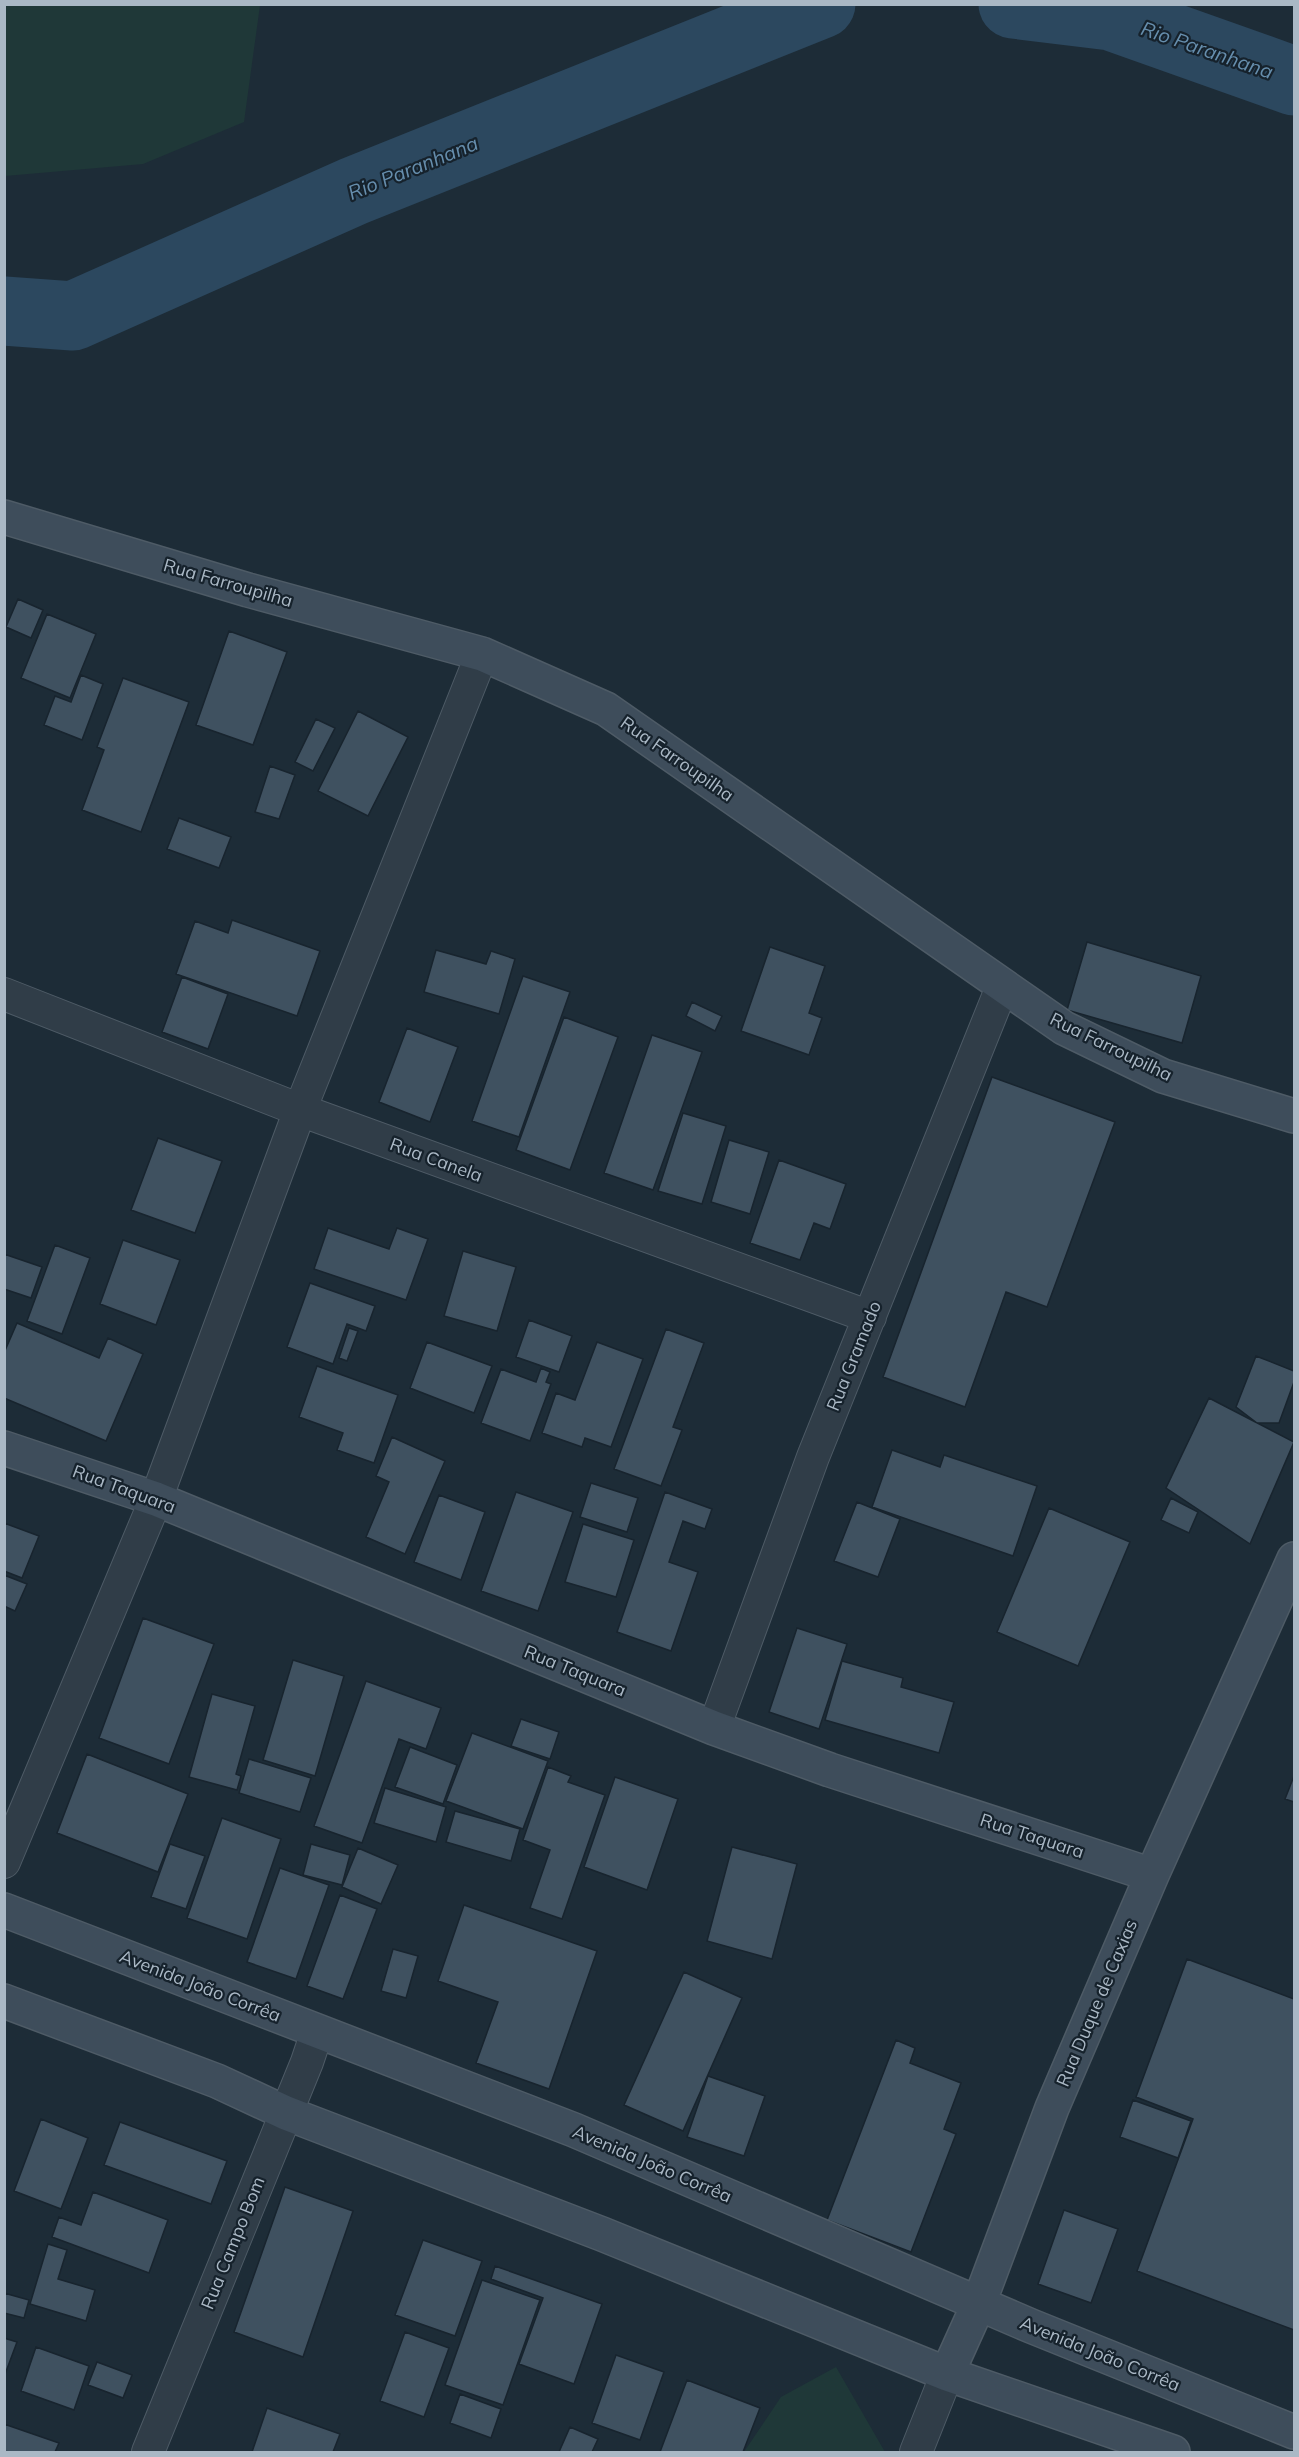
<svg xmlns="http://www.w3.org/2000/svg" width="1299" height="2457" font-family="Mulish,sans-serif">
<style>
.green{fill:#1f3838}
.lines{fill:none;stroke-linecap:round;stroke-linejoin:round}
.river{stroke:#2c485f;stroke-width:69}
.building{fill:#3f5160;stroke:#18242e;stroke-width:1.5}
.street-casing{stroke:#4e5b66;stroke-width:34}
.secondary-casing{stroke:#4e5b66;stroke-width:36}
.street{stroke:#303d48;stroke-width:32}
.secondary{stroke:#3e4d5b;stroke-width:33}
.labels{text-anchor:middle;stroke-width:4.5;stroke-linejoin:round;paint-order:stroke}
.street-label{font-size:18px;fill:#aab8c5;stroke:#16222c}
.water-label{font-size:20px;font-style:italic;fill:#668ead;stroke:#16222c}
</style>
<rect width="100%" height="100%" fill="#1d2c37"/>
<path class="green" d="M 5,4 L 260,5 L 244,122 L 143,164 L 5,176 Z
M 836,2367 L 885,2452 L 744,2452 L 781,2397 Z"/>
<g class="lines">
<path class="river" d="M 1013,4 L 1111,16 L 1294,81
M 4,311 L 73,316 L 354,191 L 821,4"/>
</g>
<path class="building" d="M 18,599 L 43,610 L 31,638 L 6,627 Z
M 47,614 L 96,634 L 70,698 L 21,678 Z
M 229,631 L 287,652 L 253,745 L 196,725 Z
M 81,675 L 103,684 L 82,740 L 44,725 L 55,696 L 71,702 Z
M 123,678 L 189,702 L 141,832 L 82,810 L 104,750 L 97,747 Z
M 358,711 L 408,737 L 368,816 L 318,791 Z
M 316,719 L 335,728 L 313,771 L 295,762 Z
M 270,766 L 295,775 L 279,819 L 255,812 Z
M 179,818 L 231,837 L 219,868 L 167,849 Z
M 232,920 L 320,951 L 297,1016 L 176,974 L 195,921 L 228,933 Z
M 1087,942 L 1201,976 L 1182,1043 L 1067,1010 Z
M 770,947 L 825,966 L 809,1013 L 822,1018 L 809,1055 L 741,1031 Z
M 436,950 L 486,964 L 491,951 L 515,959 L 499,1014 L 424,992 Z
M 523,976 L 570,992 L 519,1137 L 472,1121 Z
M 182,977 L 228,994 L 208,1049 L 162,1032 Z
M 692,1002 L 722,1016 L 715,1031 L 686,1016 Z
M 564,1017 L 618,1037 L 570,1170 L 516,1150 Z
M 407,1028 L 458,1047 L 430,1122 L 379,1102 Z
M 652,1035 L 702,1052 L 653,1190 L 604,1173 Z
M 992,1077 L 1115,1122 L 1047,1307 L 1006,1292 L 965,1407 L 883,1377 Z
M 683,1113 L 726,1126 L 702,1204 L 658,1191 Z
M 158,1138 L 222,1161 L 195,1233 L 131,1210 Z
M 729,1140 L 769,1152 L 750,1214 L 711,1202 Z
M 779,1160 L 846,1184 L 830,1229 L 814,1223 L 800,1260 L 750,1243 Z
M 328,1228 L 389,1249 L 397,1228 L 428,1239 L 406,1300 L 314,1269 Z
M 123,1240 L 180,1260 L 156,1325 L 100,1304 Z
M 55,1245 L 90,1258 L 62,1334 L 27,1321 Z
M 463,1251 L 516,1267 L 497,1331 L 444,1316 Z
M 4,1254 L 42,1267 L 31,1298 L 4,1289 Z
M 310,1283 L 375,1306 L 366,1331 L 347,1324 L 333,1364 L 287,1347 Z
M 529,1320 L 572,1336 L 559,1372 L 516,1357 Z
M 17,1323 L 99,1358 L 108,1338 L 143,1354 L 106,1441 L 4,1398 L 4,1353 Z
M 349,1328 L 358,1331 L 347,1361 L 339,1358 Z
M 666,1329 L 704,1343 L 673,1427 L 682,1430 L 661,1486 L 614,1469 Z
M 427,1342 L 492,1366 L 474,1413 L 410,1388 Z
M 597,1342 L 643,1359 L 611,1447 L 585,1438 L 582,1447 L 542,1433 L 556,1393 L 575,1400 Z
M 1256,1356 L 1294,1371 L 1294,1382 L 1279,1423 L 1257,1423 L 1236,1407 Z
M 317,1366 L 398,1395 L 374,1463 L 337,1450 L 343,1433 L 299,1417 Z
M 541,1368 L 550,1372 L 546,1382 L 551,1384 L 530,1441 L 481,1423 L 501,1369 L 536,1382 Z
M 1209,1398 L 1294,1442 L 1250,1544 L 1166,1488 Z
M 392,1437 L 445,1461 L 405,1554 L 366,1537 L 389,1482 L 376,1476 Z
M 892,1450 L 940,1467 L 944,1455 L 1037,1486 L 1013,1556 L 872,1507 Z
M 591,1483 L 638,1498 L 627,1532 L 580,1517 Z
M 516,1492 L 573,1512 L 538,1611 L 481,1591 Z
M 665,1492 L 712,1509 L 705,1529 L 683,1521 L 669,1562 L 698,1572 L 671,1651 L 617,1632 Z
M 439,1495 L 485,1512 L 461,1580 L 414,1562 Z
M 1171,1498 L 1198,1512 L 1189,1533 L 1161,1520 Z
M 857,1502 L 900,1519 L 878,1577 L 834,1561 Z
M 1049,1508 L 1130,1542 L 1078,1666 L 997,1632 Z
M 4,1523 L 39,1536 L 22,1578 L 4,1571 Z
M 583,1524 L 634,1540 L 616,1597 L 565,1582 Z
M 4,1575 L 27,1584 L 15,1611 L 4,1606 Z
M 143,1618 L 214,1644 L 169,1764 L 99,1738 Z
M 797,1628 L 847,1644 L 819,1729 L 769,1712 Z
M 293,1660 L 344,1676 L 315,1776 L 263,1760 Z
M 842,1661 L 903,1678 L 901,1687 L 954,1702 L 939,1753 L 825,1720 Z
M 366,1681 L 441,1708 L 426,1749 L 399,1739 L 362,1843 L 314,1826 Z
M 212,1694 L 255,1706 L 236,1774 L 241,1776 L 237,1790 L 189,1777 Z
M 521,1719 L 559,1732 L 550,1759 L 511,1746 Z
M 472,1733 L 548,1761 L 523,1829 L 446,1801 Z
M 410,1747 L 457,1765 L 443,1804 L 395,1787 Z
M 87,1754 L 188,1794 L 158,1872 L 57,1833 Z
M 249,1759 L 311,1778 L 300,1812 L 239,1793 Z
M 548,1767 L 571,1776 L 568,1782 L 605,1795 L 562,1919 L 530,1908 L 550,1850 L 523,1840 Z
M 1294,1776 L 1294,1802 L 1285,1799 Z
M 615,1777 L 678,1799 L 647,1890 L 584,1867 Z
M 385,1788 L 446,1807 L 436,1842 L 374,1823 Z
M 455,1811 L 520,1829 L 511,1861 L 446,1842 Z
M 222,1818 L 281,1839 L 247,1939 L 187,1918 Z
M 170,1844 L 205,1856 L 186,1909 L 151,1897 Z
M 311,1844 L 350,1855 L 342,1885 L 303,1875 Z
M 732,1847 L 797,1864 L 772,1959 L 707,1941 Z
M 358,1848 L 398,1865 L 381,1904 L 342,1887 Z
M 280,1868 L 329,1885 L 296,1979 L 247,1962 Z
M 340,1895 L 377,1909 L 343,1999 L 307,1986 Z
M 464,1905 L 597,1951 L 549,2089 L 476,2063 L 498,2002 L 438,1981 Z
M 393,1949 L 418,1956 L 406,1998 L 381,1991 Z
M 1187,1959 L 1294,1999 L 1294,2330 L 1137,2271 L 1193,2119 L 1136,2097 Z
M 684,1972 L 742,1998 L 683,2131 L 624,2105 Z
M 896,2040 L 915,2048 L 910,2063 L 961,2083 L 944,2129 L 956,2134 L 911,2252 L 827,2220 Z
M 708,2076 L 765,2096 L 744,2156 L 687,2137 Z
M 1133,2100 L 1191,2121 L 1178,2158 L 1120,2137 Z
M 41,2119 L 88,2138 L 61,2209 L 14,2191 Z
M 120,2122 L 227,2161 L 211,2204 L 104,2165 Z
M 285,2187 L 353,2211 L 303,2357 L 234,2332 Z
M 93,2192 L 168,2220 L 149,2273 L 52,2237 L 59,2217 L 81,2225 Z
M 1064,2210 L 1118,2229 L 1091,2303 L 1038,2284 Z
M 423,2240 L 482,2261 L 455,2336 L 395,2315 Z
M 48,2244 L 67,2250 L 58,2279 L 95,2290 L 86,2321 L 30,2304 Z
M 495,2266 L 602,2304 L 574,2384 L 519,2364 L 543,2298 L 491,2279 Z
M 482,2280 L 540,2300 L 503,2405 L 445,2385 Z
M 4,2293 L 29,2300 L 24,2318 L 4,2313 Z
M 405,2332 L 449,2348 L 424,2417 L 380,2401 Z
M 4,2338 L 17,2342 L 4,2377 Z
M 36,2347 L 89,2366 L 74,2410 L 21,2391 Z
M 616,2355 L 664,2372 L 640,2440 L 592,2423 Z
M 97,2362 L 132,2375 L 123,2398 L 88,2385 Z
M 687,2380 L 760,2408 L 743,2452 L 660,2452 Z
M 460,2394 L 501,2409 L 491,2438 L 450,2423 Z
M 267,2408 L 340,2434 L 333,2452 L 252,2452 Z
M 4,2424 L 59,2443 L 55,2452 L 4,2452 Z
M 570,2427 L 598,2439 L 592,2452 L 559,2452 Z"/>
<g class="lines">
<defs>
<path id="street" d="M 4,994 L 300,1110 L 870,1317
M 714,1728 L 813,1457 L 1002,987
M 4,1862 L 156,1499 L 300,1110 L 482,654
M 148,2452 L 307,2062 L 317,2032
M 916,2452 L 947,2374"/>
<path id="secondary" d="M 4,517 L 248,590 L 482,654 L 606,709 L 1064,1028 L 1163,1076 L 1294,1116
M 4,1448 L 156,1499 L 714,1728 L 830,1770 L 1152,1875
M 4,1910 L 574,2130 L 1031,2326 L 1294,2432
M 4,2001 L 217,2081 L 286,2113 L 602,2234 L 947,2374 L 1173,2452
M 947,2374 L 979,2303 L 1052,2108 L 1152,1875 L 1294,1559"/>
</defs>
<use href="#street" class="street-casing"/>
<use href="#secondary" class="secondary-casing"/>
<use href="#street" class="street"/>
<use href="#secondary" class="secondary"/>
</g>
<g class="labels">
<g class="street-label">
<text transform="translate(228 583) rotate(16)" y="6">Rua Farroupilha</text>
<text transform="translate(677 759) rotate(35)" y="6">Rua Farroupilha</text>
<text transform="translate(1111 1047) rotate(26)" y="6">Rua Farroupilha</text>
<text transform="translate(436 1160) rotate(20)" y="6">Rua Canela</text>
<text transform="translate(854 1356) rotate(-68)" y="6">Rua Gramado</text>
<text transform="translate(124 1489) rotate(20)" y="6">Rua Taquara</text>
<text transform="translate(575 1671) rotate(22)" y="6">Rua Taquara</text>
<text transform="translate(1032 1836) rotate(18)" y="6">Rua Taquara</text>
<text transform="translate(200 1986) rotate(21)" y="6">Avenida João Corrêa</text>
<text transform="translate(1097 2003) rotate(-67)" y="6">Rua Duque de Caxias</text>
<text transform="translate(652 2164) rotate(23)" y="6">Avenida João Corrêa</text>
<text transform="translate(233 2243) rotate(-68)" y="6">Rua Campo Bom</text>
<text transform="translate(1100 2354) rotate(22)" y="6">Avenida João Corrêa</text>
</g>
<g class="water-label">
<text transform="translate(1207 50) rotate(19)" y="7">Rio Paranhana</text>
<text transform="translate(413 168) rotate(-22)" y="7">Rio Paranhana</text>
</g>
</g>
<rect width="1299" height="2457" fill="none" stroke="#aab8c5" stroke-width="12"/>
</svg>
